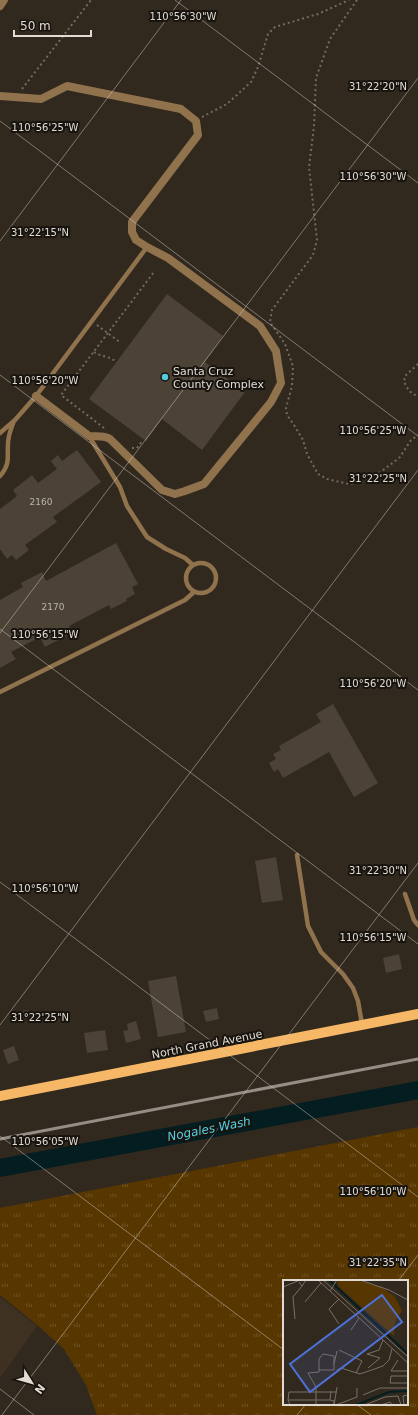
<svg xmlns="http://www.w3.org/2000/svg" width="418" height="1415" font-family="'DejaVu Sans',sans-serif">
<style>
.built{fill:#3f3121}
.grass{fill:url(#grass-tufts);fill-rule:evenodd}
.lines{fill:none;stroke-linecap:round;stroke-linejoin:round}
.river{stroke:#031d21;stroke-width:18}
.building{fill:#4c4236}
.path{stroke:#736b61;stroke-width:2;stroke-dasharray:2 3;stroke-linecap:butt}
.lane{stroke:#90724d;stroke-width:4.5}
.street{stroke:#90724d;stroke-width:8}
.primary{stroke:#f6b867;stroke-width:10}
.rail{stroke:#958e85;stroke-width:3}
.ticks{fill:none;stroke:#e1dbd4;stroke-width:1;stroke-opacity:0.45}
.poi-dot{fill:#53cbdb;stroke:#17130e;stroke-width:1.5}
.labels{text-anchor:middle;stroke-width:4;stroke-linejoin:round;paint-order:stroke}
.number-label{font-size:9px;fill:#bcb5ac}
.poi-label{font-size:11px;fill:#e1dbd4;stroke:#17130e;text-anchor:start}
.street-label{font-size:11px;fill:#e1dbd4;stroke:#17130e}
.water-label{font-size:12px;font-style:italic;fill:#53d2e4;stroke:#17130e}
.inset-river{fill:none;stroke:#031d21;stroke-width:2}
.inset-road{fill:none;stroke:#787067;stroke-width:1}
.view{fill:#4e71d7;fill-opacity:0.15;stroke:#4e71d7;stroke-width:2}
.inset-edge{fill:none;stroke:#e1dbd4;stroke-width:2}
.ticks-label{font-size:10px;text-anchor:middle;fill:#e1dbd4;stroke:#17130e;stroke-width:4;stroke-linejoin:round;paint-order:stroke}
</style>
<defs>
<pattern id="grass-tufts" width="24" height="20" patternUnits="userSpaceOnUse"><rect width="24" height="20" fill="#583600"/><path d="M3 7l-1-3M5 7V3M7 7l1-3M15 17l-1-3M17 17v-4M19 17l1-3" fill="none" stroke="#705224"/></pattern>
</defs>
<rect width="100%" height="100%" fill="#32291e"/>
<path class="built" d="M 0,1297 L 37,1326 L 0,1378 Z"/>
<path class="grass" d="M 418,1127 L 418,1415 L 97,1415 L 86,1385 L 64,1349 L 35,1323 L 0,1295 L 0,1208 ZM 284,1281 L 407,1281 L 407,1404 L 284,1404 Z"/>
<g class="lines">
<path class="river" d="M 0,1168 L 418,1090"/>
</g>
<path class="building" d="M 167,294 L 223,336 L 205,362 L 245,392 L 202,450 L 162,419 L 146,441 L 89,399 Z
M 77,450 L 101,482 L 53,517 L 57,522 L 25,545 L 29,550 L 16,560 L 12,555 L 7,559 L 0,549 L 0,509 L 17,496 L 13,490 L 32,475 L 38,483 L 57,469 L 51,461 L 58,455 L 62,461 Z
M 116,543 L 138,584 L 132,587 L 135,594 L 126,599 L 127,601 L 111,609 L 109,605 L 69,626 L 72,633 L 45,647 L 40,637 L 11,652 L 16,659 L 0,668 L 0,600 L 23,587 L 21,583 L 42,572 L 46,581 Z
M 333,704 L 378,783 L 354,797 L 329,752 L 283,778 L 278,769 L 274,772 L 269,763 L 276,759 L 273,754 L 281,750 L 279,746 L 321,722 L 316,714 Z
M 276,857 L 283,900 L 262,903 L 255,861 Z
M 399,954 L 402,969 L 386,973 L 383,958 Z
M 176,976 L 186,1032 L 158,1037 L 148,981 Z
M 217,1008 L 219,1019 L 206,1022 L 203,1011 Z
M 28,1010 L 30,1018 L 21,1020 L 19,1012 Z
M 136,1021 L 141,1039 L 126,1043 L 123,1031 L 128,1030 L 127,1024 Z
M 105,1030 L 108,1050 L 87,1053 L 84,1033 Z
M 14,1046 L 19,1060 L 8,1064 L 3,1050 Z"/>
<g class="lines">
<path class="path" d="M 357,0 L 330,39 L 316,78 L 314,126 L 309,167 L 317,240 L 313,255 L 272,310 L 270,322 L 285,344 L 293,366 L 292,386 L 286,408 L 287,415 L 294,425 L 303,440 L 307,454 L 318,474 L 327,479 L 349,484 L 362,482 L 375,476 L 394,462 L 400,457 L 411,440 L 418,435
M 22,89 L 91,0
M 202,117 L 227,104 L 251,82 L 258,67 L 268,34 L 275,27 L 318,14 L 349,0
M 97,325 L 121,343
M 94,352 C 101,357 109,356 115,361
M 418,364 L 405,376 L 404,382 L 409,391 L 418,397
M 104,428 L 61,395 L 154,272
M 132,448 L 137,448 L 143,440"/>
<path class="lane" d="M 0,433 L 15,420 L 36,396 L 147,247
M 89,436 L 120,487 L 127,506 L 147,537 L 166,549 L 185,558 L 193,565
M 0,476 C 13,462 5,452 9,436 C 10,431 12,426 14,421
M186 578a15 15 0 1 1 30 0a15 15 0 1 1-30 0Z
M 0,692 L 185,600 L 194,592
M 297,855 L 308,926 L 321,952 L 343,974 L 353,988 L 358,1001 L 362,1024
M 405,894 L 414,920 L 418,925"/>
<path class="street" d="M 0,6 L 4,0
M 0,96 L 41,99 L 67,86 L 181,109 L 196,121 L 198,135 L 132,222 L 132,232 L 136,240 L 147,247 L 168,258 L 260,326 L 276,351 L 281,383 L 271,402 L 204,484 L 185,491 L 175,494 L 162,490 L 110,439 C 103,435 97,437 89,436 L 36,396"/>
<path class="primary" d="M 0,1096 L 418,1014"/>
<path class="rail" d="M 0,1139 L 418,1059"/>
</g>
<path class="ticks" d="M 175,0 L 418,183M 0,121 L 418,436M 0,241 L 181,0M 0,375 L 418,690M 0,629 L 418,944M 0,633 L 418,78M 0,882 L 418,1197M 0,1025 L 418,470M 0,1136 L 284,1350M 398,1281 L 418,1255M 0,1389 L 34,1415M 356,1404 L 371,1415M 2,1415 L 418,863M 297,1415 L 306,1404"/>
<circle class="poi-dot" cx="165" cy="377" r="4"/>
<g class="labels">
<g class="number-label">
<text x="41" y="505">2160</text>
<text x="53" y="610">2170</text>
</g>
<g class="poi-label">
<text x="173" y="375">Santa Cruz<tspan x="173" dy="13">County Complex</tspan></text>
</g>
<g class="street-label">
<text transform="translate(207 1044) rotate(-11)" y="4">North Grand Avenue</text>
</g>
<g class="water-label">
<text transform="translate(209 1129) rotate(-11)" y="4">Nogales Wash</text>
</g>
</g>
<g transform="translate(283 1280)">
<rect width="125" height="125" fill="#32291e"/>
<path d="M 55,0 L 73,0 L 99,7 L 112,17 L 119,31 L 112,41 L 111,56 L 55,6 Z" fill="#583600"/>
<path class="inset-river" d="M 46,0 L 125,74M 73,125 L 106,112 L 125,111"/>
<path class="inset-road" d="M 35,0 L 125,83M 40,0 L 125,77M 77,0 L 106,10 L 125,20M 16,2 L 19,6 L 23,0M 0,7 L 17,0M 47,11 L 54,0M 56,19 L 46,29 L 56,44M 22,22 L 38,3M 12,39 L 10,17 L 19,6M 68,50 L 76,38M 56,70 L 79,81 L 73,93M 115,80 L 108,91 L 125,91M 51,84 L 54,71M 85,88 L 97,78 L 84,74 L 96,70 L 100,60M 36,90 L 51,90M 54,90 L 58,88 L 77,94 L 100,86 L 106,80 L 109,69M 125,96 L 108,96 L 107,103 L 125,103M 48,111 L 47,120 L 51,121 L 51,125M 80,115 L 97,108 L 125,108M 5,120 L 47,120M 7,125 L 5,120 L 6,112 L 54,112M 33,125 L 33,107 L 25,93 L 36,92 L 36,79 L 40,74 L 51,76 L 51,90M 51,125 L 54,107M 53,125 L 74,117 L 74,108M 82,125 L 102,117 L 115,116 L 118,125M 98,125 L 107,122 L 109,125M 121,125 L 120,116 L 125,115"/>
<path class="view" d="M 99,15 L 119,42 L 27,112 L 7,84 Z"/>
<rect width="125" height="125" class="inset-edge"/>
</g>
<g class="ticks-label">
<text x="183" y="20">110°56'30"W</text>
<text x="378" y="90">31°22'20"N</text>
<text x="45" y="131">110°56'25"W</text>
<text x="373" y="180">110°56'30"W</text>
<text x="40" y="236">31°22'15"N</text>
<text x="45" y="384">110°56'20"W</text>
<text x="373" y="434">110°56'25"W</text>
<text x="378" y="482">31°22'25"N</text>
<text x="45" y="638">110°56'15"W</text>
<text x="373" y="687">110°56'20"W</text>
<text x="378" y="874">31°22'30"N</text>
<text x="45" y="892">110°56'10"W</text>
<text x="373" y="941">110°56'15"W</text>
<text x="40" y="1021">31°22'25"N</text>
<text x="45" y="1145">110°56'05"W</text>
<text x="373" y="1195">110°56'10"W</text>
<text x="378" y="1266">31°22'35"N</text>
</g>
<g transform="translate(32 1383) rotate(127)" stroke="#17130e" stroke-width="3" paint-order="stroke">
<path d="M0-3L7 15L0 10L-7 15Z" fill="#e1dbd4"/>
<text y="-6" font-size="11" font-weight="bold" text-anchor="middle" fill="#e1dbd4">N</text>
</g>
<path d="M14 30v6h77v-6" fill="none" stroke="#e1dbd4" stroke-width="2"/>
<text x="20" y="30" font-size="12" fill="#e1dbd4" stroke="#17130e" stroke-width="3" paint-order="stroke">50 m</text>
</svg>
